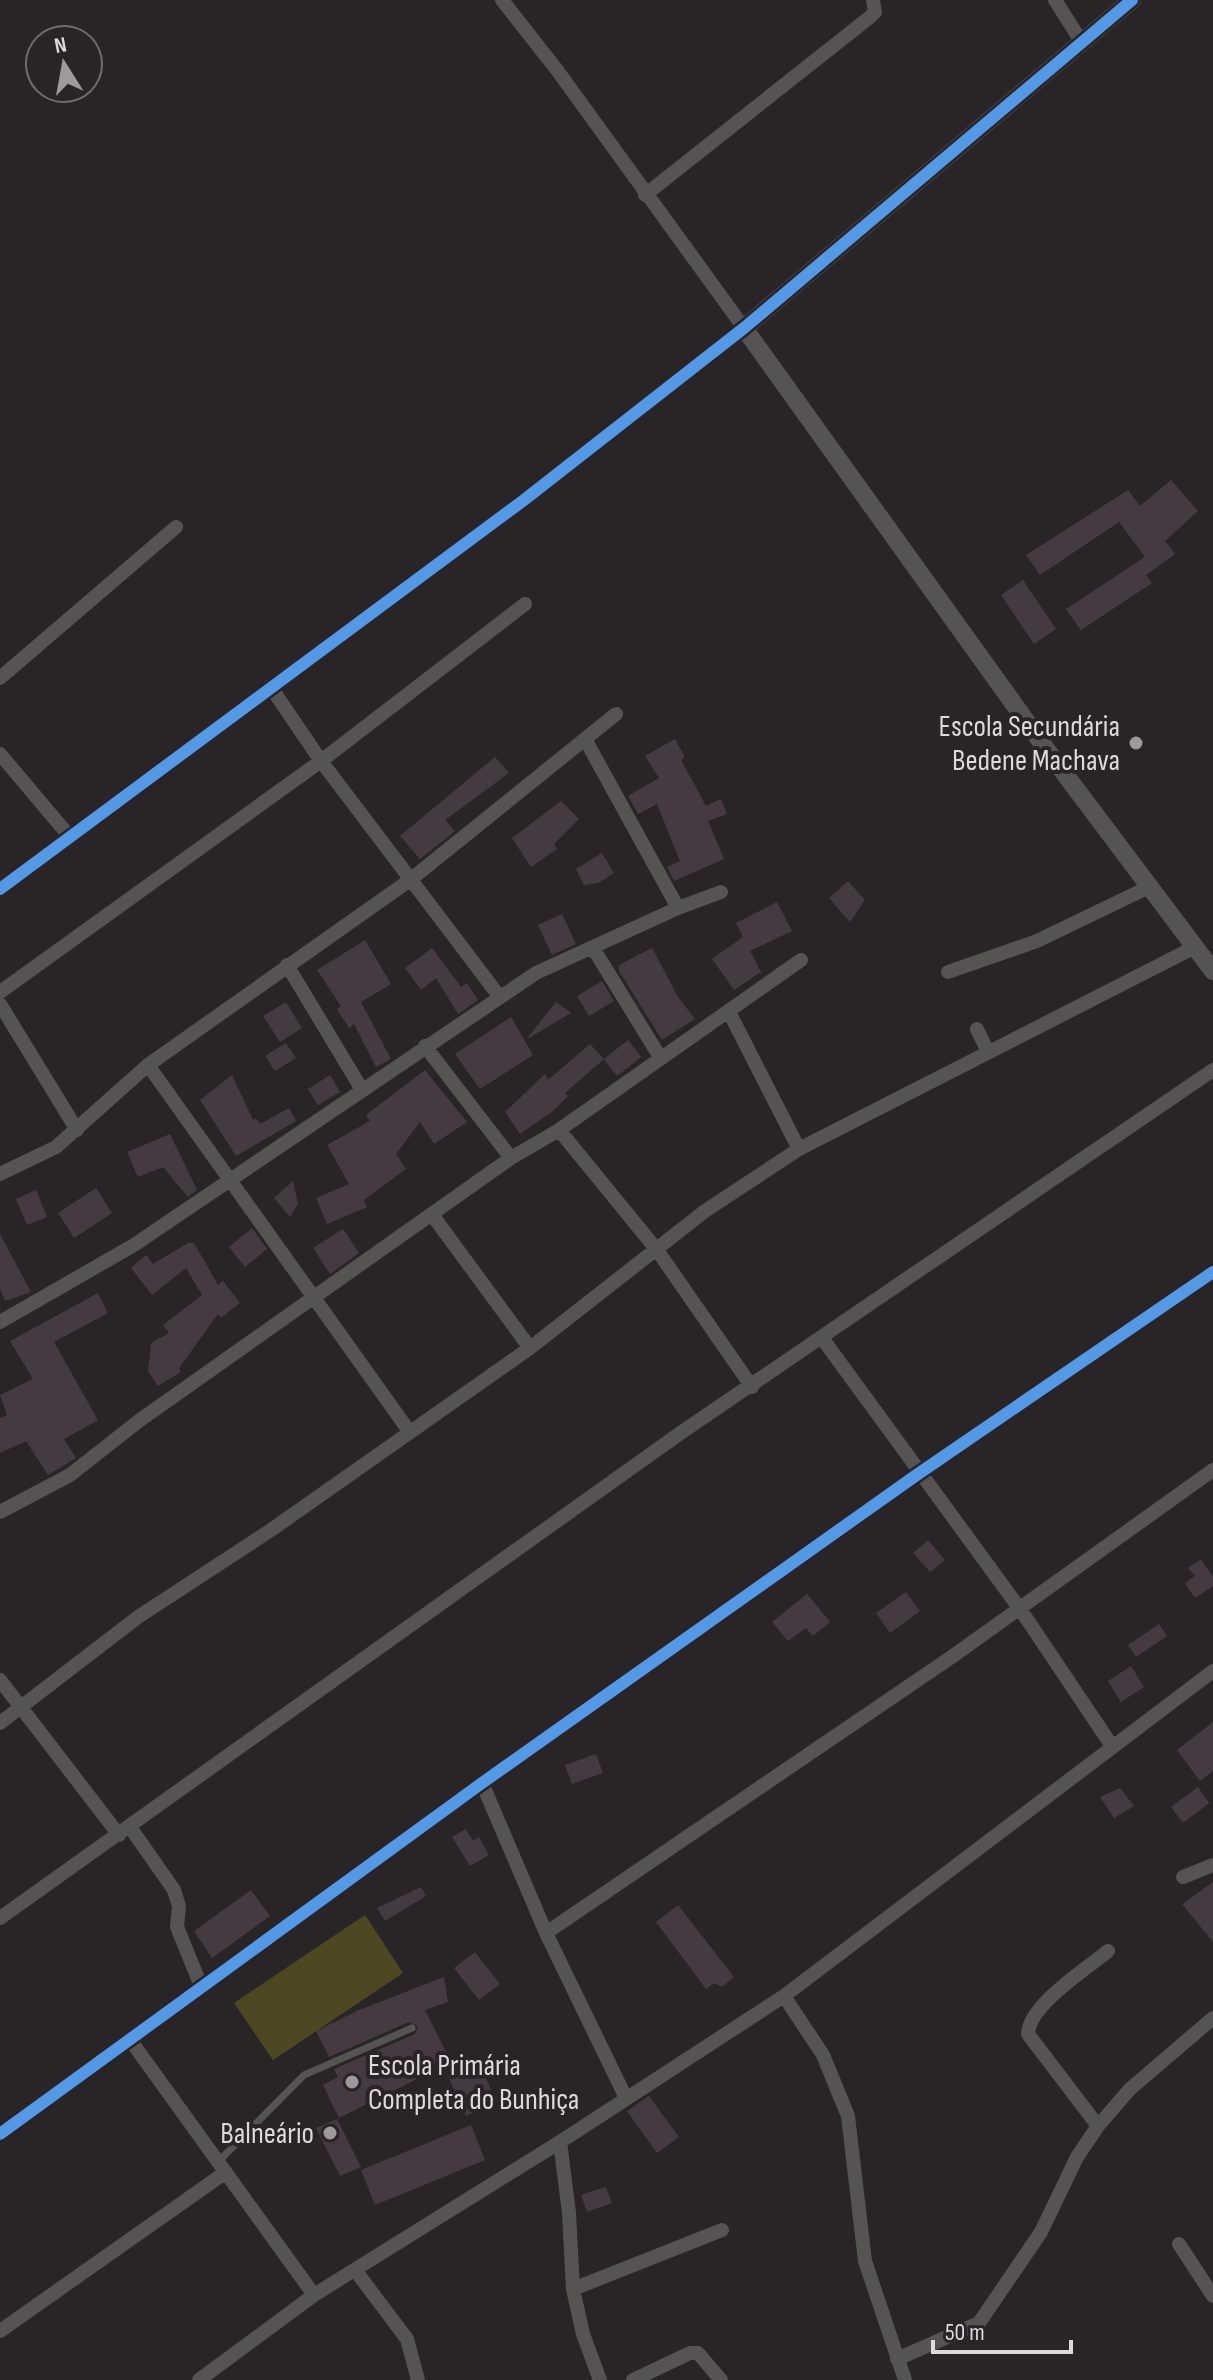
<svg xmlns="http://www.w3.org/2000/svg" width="1213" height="2380" font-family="'Sofia Sans Condensed',sans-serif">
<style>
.green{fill:#4d4822}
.building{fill:#463a42}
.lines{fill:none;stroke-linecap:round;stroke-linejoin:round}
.service{stroke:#555453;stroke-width:7}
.minor{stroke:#555453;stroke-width:14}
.tertiary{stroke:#555453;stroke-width:18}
.cycleway-casing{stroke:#2a2428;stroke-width:17}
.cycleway{stroke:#5399e6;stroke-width:12}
.poi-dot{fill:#9e9a9c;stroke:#2a2428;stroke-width:3}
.labels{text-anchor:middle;stroke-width:8;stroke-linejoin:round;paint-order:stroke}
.poi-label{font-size:30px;fill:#ddd9db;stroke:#2a2428;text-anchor:end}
</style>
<rect width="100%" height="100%" fill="#292527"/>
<path class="green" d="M 365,1915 L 403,1973 L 273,2060 L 234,2003 Z"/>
<path class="building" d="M 1171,480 L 1198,511 L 1165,541 L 1175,554 L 1146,575 L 1152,583 L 1081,630 L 1066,609 L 1145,557 L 1119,522 L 1040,575 L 1026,555 L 1128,490 L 1140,506 Z
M 1023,580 L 1056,629 L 1034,644 L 1001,595 Z
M 675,739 L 685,757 L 681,760 L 706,806 L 721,799 L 727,814 L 708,821 L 724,859 L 674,881 L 667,867 L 680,861 L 657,804 L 638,814 L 628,796 L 659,778 L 645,756 Z
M 495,757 L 509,773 L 445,820 L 455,831 L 420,859 L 400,836 Z
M 561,801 L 579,819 L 554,844 L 557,849 L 531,867 L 512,838 Z
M 602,853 L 614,873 L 598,883 L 584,885 L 576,869 Z
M 848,881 L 865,900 L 850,922 L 829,898 Z
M 777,902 L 792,931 L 750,951 L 761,972 L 734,990 L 712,959 L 743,937 L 736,923 Z
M 562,914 L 576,944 L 552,955 L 538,925 Z
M 365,940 L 391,984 L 361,1002 L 391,1059 L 376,1067 L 354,1024 L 349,1028 L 337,1009 L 341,1006 L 317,970 Z
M 432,948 L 461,987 L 467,983 L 478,1000 L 458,1014 L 436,978 L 421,990 L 405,968 Z
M 652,948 L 678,997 L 695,1019 L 662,1040 L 619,971 L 619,965 Z
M 602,981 L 614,1001 L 589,1016 L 577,996 Z
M 286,1002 L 302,1028 L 280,1042 L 263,1016 Z
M 556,1002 L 571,1013 L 529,1038 L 528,1037 Z
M 511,1017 L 533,1055 L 480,1089 L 455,1054 Z
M 628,1040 L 641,1057 L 617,1076 L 604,1059 Z
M 286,1043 L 296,1058 L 275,1071 L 265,1056 Z
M 590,1044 L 604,1059 L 565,1093 L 568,1096 L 553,1111 L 520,1134 L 505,1112 L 545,1074 L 548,1080 Z
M 425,1070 L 467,1122 L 434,1144 L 420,1122 L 396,1154 L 406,1169 L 364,1200 L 367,1207 L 327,1224 L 316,1198 L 349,1184 L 327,1145 L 370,1121 L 366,1115 Z
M 232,1075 L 253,1120 L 256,1118 L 260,1124 L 289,1108 L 296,1121 L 236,1156 L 200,1100 Z
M 330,1075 L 340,1092 L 318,1105 L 308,1089 Z
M 170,1134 L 197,1190 L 188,1197 L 163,1167 L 138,1177 L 127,1152 Z
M 293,1181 L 298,1204 L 290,1217 L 274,1198 Z
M 96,1188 L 112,1213 L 74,1238 L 58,1213 Z
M 36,1190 L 47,1217 L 27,1225 L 16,1199 Z
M 252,1228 L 267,1249 L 245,1267 L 229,1247 Z
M 343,1229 L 359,1253 L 330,1274 L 313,1248 Z
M 0,1234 L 31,1292 L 5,1301 L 0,1289 Z
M 188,1243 L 194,1243 L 218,1285 L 223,1281 L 240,1303 L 221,1318 L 218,1314 L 179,1368 L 181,1372 L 158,1386 L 148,1371 L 151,1343 L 169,1333 L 163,1325 L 202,1295 L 186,1268 L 152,1295 L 131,1268 L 146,1255 L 153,1264 Z
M 98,1293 L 108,1313 L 54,1342 L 98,1420 L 64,1439 L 76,1458 L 48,1475 L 26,1441 L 0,1453 L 0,1418 L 7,1415 L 0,1395 L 33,1379 L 10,1341 Z
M 928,1540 L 945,1560 L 930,1572 L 913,1553 Z
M 1201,1559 L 1213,1577 L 1213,1586 L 1195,1598 L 1185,1583 L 1195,1576 L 1188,1568 Z
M 906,1592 L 920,1611 L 890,1633 L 876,1613 Z
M 807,1594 L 830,1622 L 813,1636 L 806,1628 L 788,1641 L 772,1622 Z
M 1159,1624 L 1167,1636 L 1136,1657 L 1128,1645 Z
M 1131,1666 L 1144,1687 L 1121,1702 L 1108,1681 Z
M 1213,1722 L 1213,1771 L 1200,1781 L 1177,1750 Z
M 596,1754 L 603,1773 L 572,1784 L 565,1765 Z
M 1198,1787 L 1209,1803 L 1183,1823 L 1171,1807 Z
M 1120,1788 L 1134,1806 L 1114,1818 L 1100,1797 Z
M 466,1829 L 473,1841 L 479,1837 L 489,1855 L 470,1866 L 452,1837 Z
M 1213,1882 L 1213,1942 L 1182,1904 Z
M 421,1887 L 426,1896 L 385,1921 L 377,1908 Z
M 251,1890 L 270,1916 L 212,1958 L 194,1931 Z
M 678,1905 L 734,1977 L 722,1987 L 714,1983 L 706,1989 L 656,1922 Z
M 475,1952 L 500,1984 L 479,2000 L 454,1968 Z
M 444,1977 L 448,2002 L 425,2010 L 451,2062 L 339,2118 L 323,2085 L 338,2077 L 334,2069 L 415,2034 L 418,2026 L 409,2022 L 329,2057 L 316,2031 L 359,2010 Z
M 478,2060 L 496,2102 L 466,2116 L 447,2074 Z
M 649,2096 L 679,2137 L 657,2153 L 627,2111 Z
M 337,2119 L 361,2167 L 340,2176 L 316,2128 Z
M 471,2125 L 485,2160 L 375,2205 L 361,2170 Z
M 606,2187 L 612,2203 L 587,2212 L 581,2195 Z"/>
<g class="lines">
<path class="service" d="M 218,2162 L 304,2075 L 412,2028"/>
<path class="minor" d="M 1055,0 L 1081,41
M 645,195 L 870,17 L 875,12 L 873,0
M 0,678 L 176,527
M 270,686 L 321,761 L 499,996
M 585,739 L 678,908
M 0,754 L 70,837
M 0,889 L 524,500 L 744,328 L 557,70 L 502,0
M 593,948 L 660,1057
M 287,965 L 361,1088
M 948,972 L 1037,941 L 1149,887
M 0,992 L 321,761 L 525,604
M 0,1004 L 77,1130
M 729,1012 L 799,1149
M 977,1029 L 988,1052
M 425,1046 L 511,1158
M 148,1065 L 409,1431
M 559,1130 L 657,1250 L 752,1387
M 0,1174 L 56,1147 L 148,1065 L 410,880 L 616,714
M 433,1216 L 530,1348
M 0,1322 L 134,1245 L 536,973 L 678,908 L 721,892
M 822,1338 L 1020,1609 L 1112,1746
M 0,1512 L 70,1475 L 140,1420 L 511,1158 L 559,1130 L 801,960
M 0,1680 L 119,1835
M 0,1723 L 138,1617 L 271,1530 L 530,1348 L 705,1211 L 799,1149 L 1195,947
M 482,1783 L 546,1933 L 626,2098
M 130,1827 L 174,1890 L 179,1906 L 177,1927 L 201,1986
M 1183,1877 L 1213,1865
M 0,1918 L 679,1434 L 1213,1070
M 546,1933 L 953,1656 L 1213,1470
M 784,1996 L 823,2055 L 848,2116 L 865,2261 L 905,2380
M 131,2041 L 314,2295
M 1098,2126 L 1028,2034 C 1029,2005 1085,1970 1108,1951
M 0,2134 L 482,1783 L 918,1474 L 1213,1272
M 560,2142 L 569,2213 L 573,2289 L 583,2334 L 600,2380
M 1179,2244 L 1213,2296
M 355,2270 L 407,2339 L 418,2380
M 573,2289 L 722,2230
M 0,2331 L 226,2172
M 897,2359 L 979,2323 L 1041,2232 L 1077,2157 L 1098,2126 L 1130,2089 L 1213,2018
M 199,2380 L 314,2295 L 560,2142 L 784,1996 L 1213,1671
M 633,2380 L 690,2353 L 698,2353 L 721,2380"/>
<path class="tertiary" d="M 1132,0 L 744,328 L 1049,753 L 1213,971"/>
<defs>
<path id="cycleway" d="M 0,889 L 524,500 L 744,328 L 1132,0
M 0,2134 L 482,1783 L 918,1474 L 1213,1272"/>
</defs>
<use href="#cycleway" class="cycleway-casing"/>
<use href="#cycleway" class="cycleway"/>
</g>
<g class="poi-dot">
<circle cx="1136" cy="743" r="8"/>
<circle cx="352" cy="2082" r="8"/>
<circle cx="330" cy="2133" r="8"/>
</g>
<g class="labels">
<g class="poi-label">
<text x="1120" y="736">Escola Secundária<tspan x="1120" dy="34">Bedene Machava</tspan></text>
<text x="368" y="2075" text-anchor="start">Escola Primária<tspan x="368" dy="34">Completa do Bunhiça</tspan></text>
<text x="314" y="2143">Balneário</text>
</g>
</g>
<g transform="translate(64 64) rotate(349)"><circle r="38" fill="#2a2428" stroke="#726c70" stroke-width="2"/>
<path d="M0-6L14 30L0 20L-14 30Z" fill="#9e9a9c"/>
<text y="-12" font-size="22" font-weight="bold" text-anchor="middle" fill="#ddd9db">N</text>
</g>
<path d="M933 2340v12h138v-12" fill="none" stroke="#ddd9db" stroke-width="4"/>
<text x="945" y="2340" font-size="24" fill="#ddd9db" stroke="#2a2428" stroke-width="6" paint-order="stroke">50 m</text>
</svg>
